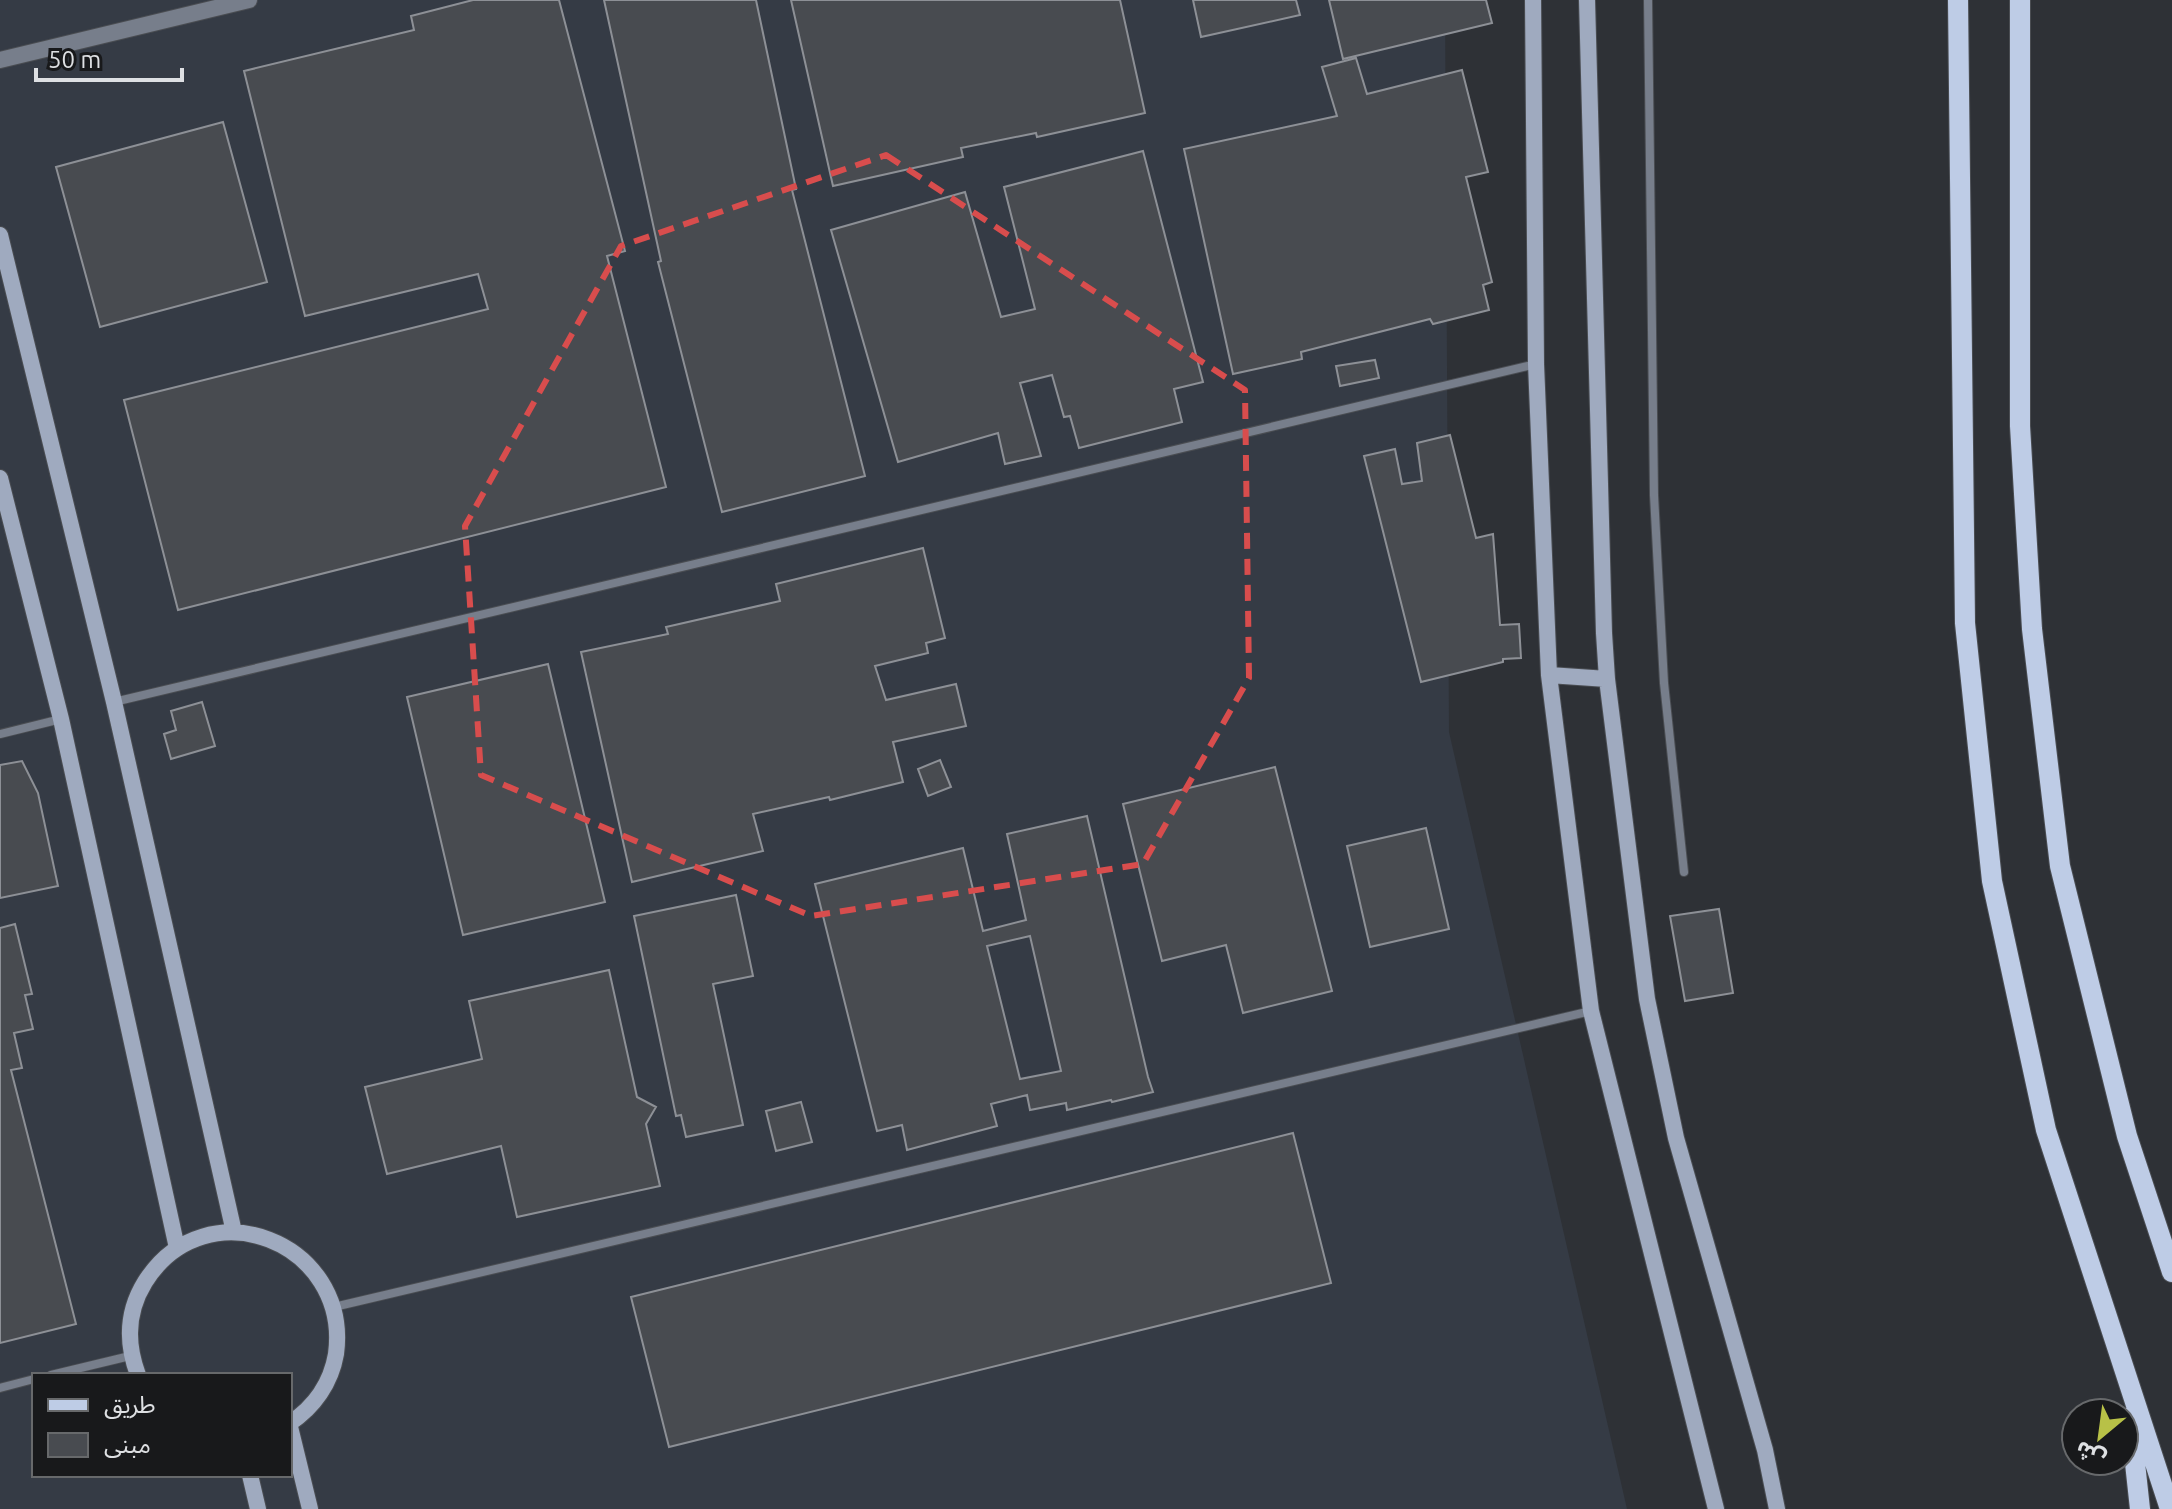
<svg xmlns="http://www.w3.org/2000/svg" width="2172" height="1509" font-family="Ubuntu,'Noto Sans Arabic',sans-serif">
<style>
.built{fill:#353b45;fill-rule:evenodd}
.building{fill:#484b50;stroke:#8d9096;stroke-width:2;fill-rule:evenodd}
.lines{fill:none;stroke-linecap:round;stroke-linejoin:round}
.lane-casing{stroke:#4a4d52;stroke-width:10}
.street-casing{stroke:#4a4d52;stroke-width:18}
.secondary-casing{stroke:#4a4d52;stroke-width:18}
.primary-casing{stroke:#4a4d52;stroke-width:22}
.lane{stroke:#777e8b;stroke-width:8}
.street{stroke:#777e8b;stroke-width:16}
.secondary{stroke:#9faabf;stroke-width:16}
.primary{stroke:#becce6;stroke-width:20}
.marked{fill:none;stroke:#d84d4d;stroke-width:6;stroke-dasharray:16 10;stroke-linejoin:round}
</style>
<rect width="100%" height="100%" fill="#2e3136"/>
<path class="built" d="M 0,0 L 1445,0 L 1449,732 L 1627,1509 L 0,1509 ZM 34,1375 L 290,1375 L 290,1475 L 34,1475 Z"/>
<path class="building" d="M 473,0 L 559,0 L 625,251 L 607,256 L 666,487 L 178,610 L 124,400 L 488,309 L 478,274 L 305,316 L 244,71 L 414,30 L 411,16 Z
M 604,0 L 756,0 L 796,189 L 792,190 L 865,476 L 722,512 L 658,262 L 661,261 Z
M 791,0 L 1120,0 L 1145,113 L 1037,137 L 1036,133 L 961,148 L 963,157 L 833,186 Z
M 1193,0 L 1296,0 L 1300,15 L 1201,37 Z
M 1329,0 L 1486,0 L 1492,23 L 1343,59 Z
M 1356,58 L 1367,94 L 1462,70 L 1488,172 L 1466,177 L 1492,282 L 1483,285 L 1489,310 L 1433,324 L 1430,319 L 1301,352 L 1302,359 L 1233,374 L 1184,149 L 1337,116 L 1322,67 Z
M 223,122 L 267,282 L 100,327 L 56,167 Z
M 1143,151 L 1203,382 L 1174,389 L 1182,422 L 1079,448 L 1070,416 L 1064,417 L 1052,375 L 1020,383 L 1041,456 L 1005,464 L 998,433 L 898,462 L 831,230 L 965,192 L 1001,317 L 1035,309 L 1004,187 Z
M 1375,360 L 1379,378 L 1340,386 L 1336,366 Z
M 1450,435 L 1476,538 L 1493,534 L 1500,625 L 1519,624 L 1521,658 L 1503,659 L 1503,662 L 1421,682 L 1364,456 L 1395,449 L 1402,484 L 1422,481 L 1417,443 Z
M 923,548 L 945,638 L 926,643 L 928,653 L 875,666 L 886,700 L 956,684 L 966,726 L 893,742 L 903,782 L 830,800 L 829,797 L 753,814 L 763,851 L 632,882 L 581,652 L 668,634 L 666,627 L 780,601 L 776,584 Z
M 548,664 L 605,902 L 463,935 L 407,697 Z
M 202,702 L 215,746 L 171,759 L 164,734 L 176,730 L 171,711 Z
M 940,760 L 951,787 L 928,796 L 918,769 Z
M 22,761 L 38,793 L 58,886 L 0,898 L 0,765 Z
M 1275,767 L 1332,991 L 1243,1013 L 1226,945 L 1162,961 L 1123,804 Z
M 1087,816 L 1148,1077 L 1153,1092 L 1112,1102 L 1111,1100 L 1067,1110 L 1066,1103 L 1030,1110 L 1027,1095 L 991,1104 L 997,1126 L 907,1150 L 902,1125 L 877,1131 L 815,884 L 963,848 L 983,931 L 1026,920 L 1007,834 ZM 1030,936 L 1061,1071 L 1020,1079 L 987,946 Z
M 1426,828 L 1449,929 L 1370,947 L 1347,846 Z
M 736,895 L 753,976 L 713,984 L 743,1125 L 686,1137 L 681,1115 L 676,1116 L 634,916 Z
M 1719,909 L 1733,993 L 1685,1001 L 1670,916 Z
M 15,924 L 32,994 L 25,995 L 33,1029 L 14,1033 L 22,1068 L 11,1070 L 76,1324 L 0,1343 L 0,928 Z
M 609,970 L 637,1097 L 656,1107 L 646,1124 L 660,1186 L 517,1217 L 501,1146 L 387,1174 L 365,1087 L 482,1059 L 469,1001 Z
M 801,1102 L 812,1142 L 776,1151 L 766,1111 Z
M 1293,1133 L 1331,1283 L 669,1447 L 631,1297 Z"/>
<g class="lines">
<defs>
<path id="lane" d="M 1648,0 L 1654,495 L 1664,683 L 1684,872
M 114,702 L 1536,364
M 0,734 L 61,719
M 334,1307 L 1591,1011
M 51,1375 L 130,1356
M 0,1388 L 34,1379"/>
<path id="street" d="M 0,60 L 249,0"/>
<path id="secondary" d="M 1533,0 L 1536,364 L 1549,675 L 1591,1011 L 1716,1509
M 1587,0 L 1604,633 L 1607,679 L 1647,999 L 1676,1138 L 1765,1450 L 1777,1509
M 0,235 L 114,702 L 234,1232
M 0,478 L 61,719 L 177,1248
M 1549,675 L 1607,679
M 138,1375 C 126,1343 127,1311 145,1282 C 206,1185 351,1242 336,1354 C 331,1383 314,1407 290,1423
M 290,1427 L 310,1509
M 250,1475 L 258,1509"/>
<path id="primary" d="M 1958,0 L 1965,623 L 1992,881 L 2046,1130 L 2170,1509
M 2020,0 L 2020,426 L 2032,629 L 2060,866 L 2127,1136 L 2172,1272
M 2130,1417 L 2140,1509"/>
</defs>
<use href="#lane" class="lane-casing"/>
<use href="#street" class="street-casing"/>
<use href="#secondary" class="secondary-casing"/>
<use href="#primary" class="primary-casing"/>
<use href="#lane" class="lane"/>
<use href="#street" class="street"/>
<use href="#secondary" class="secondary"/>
<use href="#primary" class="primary"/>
</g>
<path class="marked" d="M 886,155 L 1245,390 L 1249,678 L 1143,864 L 811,916 L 481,775 L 465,526 L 621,246 Z"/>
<rect x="32" y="1373" width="260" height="104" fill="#18191b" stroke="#67696b" stroke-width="2"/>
<rect x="48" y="1399" width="40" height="12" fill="#becce6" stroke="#67696b" stroke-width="2"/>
<text x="104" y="1413" font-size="24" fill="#dee0e3">طريق</text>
<rect x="48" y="1433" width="40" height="24" fill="#484b50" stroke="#67696b" stroke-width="2"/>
<text x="104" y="1453" font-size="24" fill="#dee0e3">مبنى</text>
<g transform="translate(2100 1437) rotate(209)"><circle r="38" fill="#18191b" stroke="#67696b" stroke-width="2"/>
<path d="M0-6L14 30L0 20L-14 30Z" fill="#b8c147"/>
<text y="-12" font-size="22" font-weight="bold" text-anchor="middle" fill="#dee0e3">ش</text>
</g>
<path d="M36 68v12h146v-12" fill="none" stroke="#dee0e3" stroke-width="4"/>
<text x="48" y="68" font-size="24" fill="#dee0e3" stroke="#18191b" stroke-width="6" paint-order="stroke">50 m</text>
</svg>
